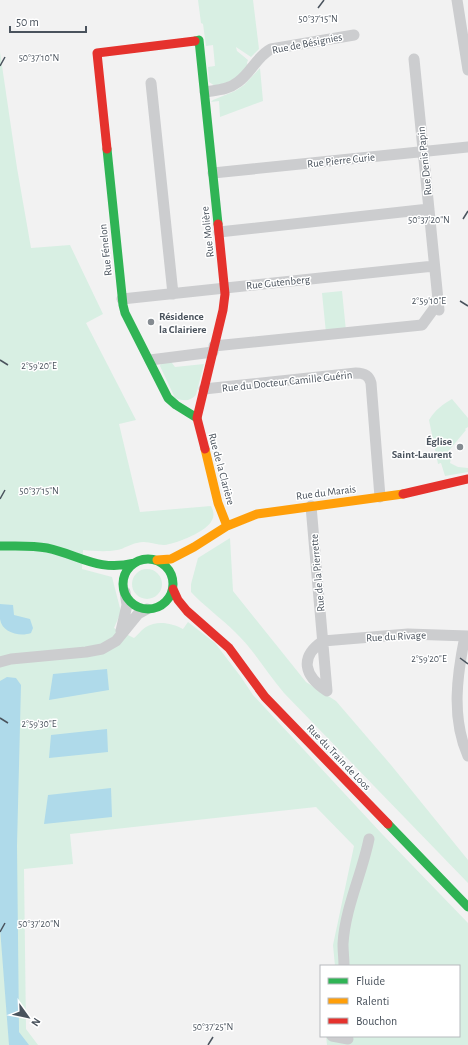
<svg xmlns="http://www.w3.org/2000/svg" width="468" height="1045" font-family="'Alegreya Sans',sans-serif">
<style>
.green{fill:#d8efe3}
.water{fill:#afdaea}
.lines{fill:none;stroke-linecap:round;stroke-linejoin:round}
.street{stroke:#cccdcf;stroke-width:11}
.fast{stroke:#30b455;stroke-width:9}
.slow{stroke:#ff9f0a;stroke-width:9}
.jam{stroke:#e5322d;stroke-width:9}
.ticks{fill:none;stroke:#4a535d;stroke-width:1.5}
.poi-dot{fill:#858b91;stroke:#fff;stroke-width:1.5}
.labels{text-anchor:middle;stroke-width:3;stroke-linejoin:round;paint-order:stroke}
.street-label{font-size:11px;fill:#4a535d;stroke:#fff}
.poi-label{font-size:11px;font-weight:bold;fill:#4a535d;stroke:#fff;text-anchor:start}
.ticks-label{font-size:10px;text-anchor:middle;fill:#4a535d;stroke:#fff;stroke-width:3;stroke-linejoin:round;paint-order:stroke}
</style>
<rect width="100%" height="100%" fill="#f2f2f2"/>
<path class="green" d="M 198,0 L 253,0 L 259,49 L 251,57 L 236,47 L 237,51 L 248,60 L 247,63 L 248,67 C 236,79 230,82 215,86 L 209,82 L 208,67 L 215,66 L 213,45 L 206,46 L 203,24 L 201,23 Z
M 0,52 L 17,168 L 31,248 L 70,245 L 103,314 L 86,323 L 136,420 L 119,424 L 140,512 L 211,506 C 213,510 215,515 212,520 C 208,531 176,544 164,545 C 155,545 147,540 137,543 C 130,544 124,549 117,550 C 107,552 93,551 83,550 L 82,569 L 112,577 L 121,612 L 114,628 L 134,638 C 138,635 142,629 146,627 C 157,620 172,623 183,629 L 188,622 L 215,643 L 241,677 L 253,695 L 383,835 L 468,923 L 468,1045 L 327,1045 L 326,1036 L 459,1036 L 459,966 L 335,966 L 333,945 L 354,846 L 316,807 L 70,834 L 73,864 L 24,869 L 26,1029 L 38,1045 L 0,1045 Z
M 260,68 L 263,101 L 220,117 L 219,101 L 211,102 L 213,100 L 235,91 L 244,85 Z
M 342,291 L 346,331 L 326,333 L 322,293 Z
M 169,359 L 175,367 L 204,364 L 196,395 C 189,402 184,401 175,398 L 160,366 L 161,363 Z
M 452,399 L 468,418 L 468,427 L 465,429 L 466,430 L 446,454 L 451,458 L 450,463 L 458,467 L 468,468 L 468,467 L 468,472 L 445,476 L 441,463 L 438,464 L 429,420 C 435,410 443,404 452,399 Z
M 230,538 L 233,591 L 306,682 L 336,701 L 391,765 L 468,860 L 468,883 L 284,693 C 267,673 254,650 235,632 C 221,618 204,606 191,592 L 191,584 L 198,558 Z
M132 584a15 15 0 1 1 30 0a15 15 0 1 1-30 0Z"/>
<path class="water" d="M 0,604 L 13,605 L 14,615 L 30,619 L 33,628 L 31,633 C 20,637 2,633 0,619 C 0,614 0,609 0,604 Z
M 107,669 L 109,690 L 49,700 L 53,674 Z
M 7,677 L 16,678 L 21,685 L 17,846 L 19,1029 L 19,1032 L 29,1045 L 9,1045 L 0,928 L 0,681 Z
M 107,729 L 108,752 L 49,758 L 51,735 Z
M 111,788 L 112,817 L 44,824 L 48,795 Z"/>
<g class="lines">
<path class="street" d="M 457,0 L 468,70
M 414,59 L 439,310
M 151,83 L 173,294
M 205,92 C 216,90 228,90 238,82 C 251,73 257,56 271,49 L 354,35
M 213,173 L 468,147
M 219,232 L 429,209
M 122,299 L 434,266
M 214,346 L 422,325 L 438,303
M 150,360 L 213,352
M 204,389 L 356,373 C 364,373 369,375 371,383 L 380,497
M 311,506 L 327,691 C 304,676 299,657 323,641 L 408,634 L 468,636
M 121,631 L 127,605 L 125,592
M 465,636 C 457,675 451,718 468,756
M 0,662 L 11,659 L 86,652 L 102,649 L 116,641 L 138,614 L 147,609
M 344,966 C 344,959 343,951 343,944 C 345,908 362,874 369,839
M 332,1036 L 348,1039"/>
<path class="fast" d="M 195,41 L 199,40 L 218,224
M 107,149 L 123,305 L 125,313 L 168,398 L 176,405 L 197,418
M 0,546 C 15,546 32,545 47,548 C 80,555 98,572 134,563
M123 584a25 25 0 1 1 50 0a25 25 0 1 1-50 0Z
M 388,824 L 468,907"/>
<path class="slow" d="M 205,449 L 218,503 L 227,526
M 157,560 L 171,559 L 194,547 L 227,526 L 257,514 L 403,494"/>
<path class="jam" d="M 107,149 L 97,53 L 195,41
M 205,449 L 197,418 L 223,310 L 225,294 L 218,224
M 403,494 L 468,479
M 173,589 L 178,600 L 187,611 L 229,648 L 265,697 L 388,824"/>
</g>
<path class="ticks" d="M 318,8 L 324,0M 0,66 L 5,57M 463,219 L 468,211M 460,301 L 468,306M 0,360 L 8,365M 0,499 L 5,490M 460,658 L 468,664M 0,718 L 8,723M 0,932 L 5,923M 208,1045 L 213,1037"/>
<g class="poi-dot">
<circle cx="151" cy="322" r="4"/>
<circle cx="460" cy="447" r="4"/>
</g>
<g class="labels">
<g class="street-label">
<text transform="translate(307 43) rotate(-11)" y="4">Rue de Bésignies</text>
<text transform="translate(341 160) rotate(-6)" y="4">Rue Pierre Curie</text>
<text transform="translate(424 161) rotate(-96)" y="4">Rue Denis Papin</text>
<text transform="translate(207 232) rotate(-96)" y="4">Rue Molière</text>
<text transform="translate(105 250) rotate(-96)" y="4">Rue Fénelon</text>
<text transform="translate(278 282) rotate(-6)" y="4">Rue Gutenberg</text>
<text transform="translate(287 381) rotate(-6)" y="4">Rue du Docteur Camille Guérin</text>
<text transform="translate(222 469) rotate(75)" y="4">Rue de la Clarière</text>
<text transform="translate(326 492) rotate(-7)" y="4">Rue du Marais</text>
<text transform="translate(317 573) rotate(-95)" y="4">Rue de la Pierrette</text>
<text transform="translate(396 636) rotate(-3)" y="4">Rue du Rivage</text>
<text transform="translate(339 757) rotate(46)" y="4">Rue du Train de Loos</text>
</g>
<g class="poi-label">
<text x="159" y="320">Résidence<tspan x="159" dy="13">la Clairiere</tspan></text>
<text x="452" y="445" text-anchor="end">Église<tspan x="452" dy="13">Saint-Laurent</tspan></text>
</g>
</g>
<g class="ticks-label">
<text x="318" y="22">50°37'15"N</text>
<text x="39" y="61">50°37'10"N</text>
<text x="429" y="223">50°37'20"N</text>
<text x="429" y="304">2°59'10"E</text>
<text x="39" y="369">2°59'20"E</text>
<text x="39" y="494">50°37'15"N</text>
<text x="429" y="662">2°59'20"E</text>
<text x="39" y="727">2°59'30"E</text>
<text x="39" y="927">50°37'20"N</text>
<text x="213" y="1030">50°37'25"N</text>
</g>
<rect x="320" y="965" width="140" height="72" fill="#ffffff" stroke="#b7babe"/>
<rect x="328" y="978" width="20" height="6" fill="#30b455" stroke="#b7babe"/>
<text x="356" y="985" font-size="12" fill="#4a535d">Fluide</text>
<rect x="328" y="998" width="20" height="6" fill="#ff9f0a" stroke="#b7babe"/>
<text x="356" y="1005" font-size="12" fill="#4a535d">Ralenti</text>
<rect x="328" y="1018" width="20" height="6" fill="#e5322d" stroke="#b7babe"/>
<text x="356" y="1025" font-size="12" fill="#4a535d">Bouchon</text>
<g transform="translate(28 1017) rotate(123)" stroke="#ffffff" stroke-width="3" paint-order="stroke">
<path d="M0-3L7 15L0 10L-7 15Z" fill="#4a535d"/>
<text y="-6" font-size="11" font-weight="bold" text-anchor="middle" fill="#4a535d">N</text>
</g>
<path d="M10 26v6h76v-6" fill="none" stroke="#4a535d" stroke-width="2"/>
<text x="16" y="26" font-size="12" fill="#4a535d" stroke="#ffffff" stroke-width="3" paint-order="stroke">50 m</text>
</svg>
